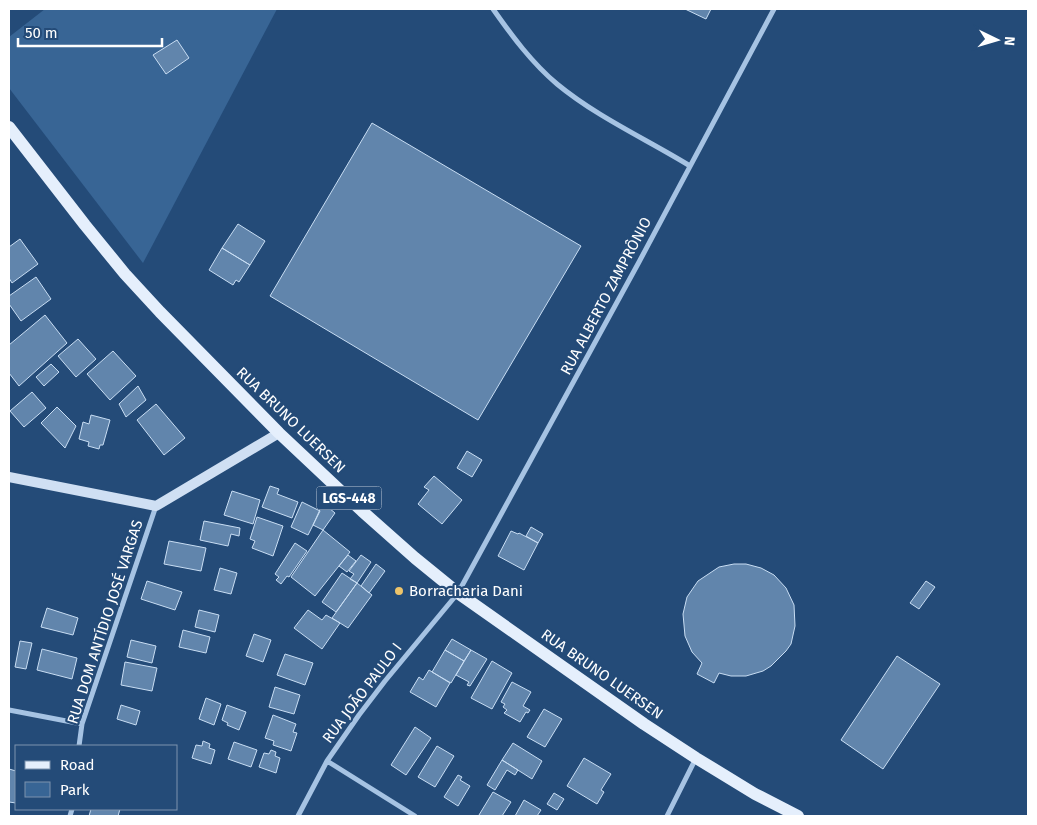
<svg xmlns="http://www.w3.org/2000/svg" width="1037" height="825" font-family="'Fira Sans',sans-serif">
<rect width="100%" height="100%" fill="#244b78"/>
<path fill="#386595" d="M45 9H277L143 263 9 88V37Z"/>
<path fill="#6185ac" stroke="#c8ddf3" d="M685 9H711L706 19Z
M177 40 189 58 166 74 153 55Z
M372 123 581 246 478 420 270 296Z
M238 224 265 241 250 265 222 248Z
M20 239 38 264 12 283 9 278V247Z
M222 248 250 265 239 282 236 280 233 285 209 270Z
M36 277 51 299 21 321 9 304V296Z
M45 315 67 343 19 386 9 373V345Z
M78 339 96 359 76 377 58 356Z
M113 351 136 376 110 400 87 374Z
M51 364 59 372 44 386 36 377Z
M138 386 146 400 126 417 119 404Z
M32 392 46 408 24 427 10 411Z
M156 404 185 438 164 455 137 420Z
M57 407 76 426 65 448 41 423Z
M91 415 110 420 103 445H100L99 449 88 446 89 442 79 439 83 422 89 424Z
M467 451 482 460 472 477 457 468Z
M434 476 462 500 442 524 418 504 429 490 424 487Z
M270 486 279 489 277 494 298 502 292 518 262 507Z
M232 491 260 500 253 524 224 515Z
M302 502 320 511 308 535 291 527Z
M323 503 335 513 323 530 313 525Z
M257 517 283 526 273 556 252 548 255 541 250 539Z
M204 521 240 528 239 536 231 534 228 546 200 540Z
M531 527 543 534 538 543 526 536Z
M323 530 350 552 315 596 291 577Z
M511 531 518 534 519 533 538 543 524 570 498 556Z
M169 541 206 548 201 571 164 564Z
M295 543 307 551 289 577 287 576 281 584 276 580 279 577 275 574Z
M348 555 356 561 347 572 339 566Z
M361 555 371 562 357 583 350 579 354 574 349 571Z
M376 564 385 571 369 593 361 586Z
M734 564H746L761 568 774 575 786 588 794 605 795 626 791 644 786 651 771 666 763 671 746 676H731L719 673 714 683 697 674 702 663 692 652 685 636 683 614 687 597 698 581 719 567Z
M220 568 237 573 231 594 214 590Z
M342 573 357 583 336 612 322 602Z
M147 581 182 592 175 610 141 599Z
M926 581 935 587 919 609 910 603Z
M357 583 372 595 348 628 332 618Z
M47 608 78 618 73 635 41 627Z
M199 610 219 615 215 632 195 627Z
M308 610 322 620 326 615 340 623 322 649 294 628Z
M183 630 210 637 206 653 179 647Z
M254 634 271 640 263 662 246 656Z
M452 639 471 650 464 661 445 650Z
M131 640 156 646 152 663 127 657Z
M20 641 32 643 26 669 15 667Z
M42 649 77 658 72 679 37 670Z
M445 650 464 661 451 683 432 672Z
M471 650 487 659 470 686 467 685 469 682 456 675Z
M285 654 313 663 305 685 277 675Z
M897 656 940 684 883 769 841 740Z
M492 661 512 673 492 709 471 698Z
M125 662 157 668 152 691 121 685Z
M429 670 450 683 436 707 410 692 419 677 423 680Z
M512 682 531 692 523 706 530 710 528 713 526 712 520 722 504 713 507 710 503 707 505 704 501 702Z
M275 687 300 695 294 714 269 707Z
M206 698 221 704 214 725 199 719Z
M121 705 140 711 136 725 117 719Z
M227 705 246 712 239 730 227 725 228 723 222 720Z
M544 709 562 719 545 747 527 737Z
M273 715 296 724 293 732 297 733 291 751 273 745 274 741 265 738Z
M415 727 431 738 406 775 391 765Z
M203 741 210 744 209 748 215 750 211 764 192 758 196 745 202 746Z
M234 742 257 750 251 767 228 759Z
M513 743 542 761 532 779 502 760Z
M437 746 454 756 435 787 418 777Z
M271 750 276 752 275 756 280 758 276 773 259 767 264 753 269 754Z
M584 758 611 774 601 790 604 792 597 804 567 786Z
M502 760 518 770 515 775 507 770 495 790 487 785Z
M9 769 16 771V803L9 802Z
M458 775 462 777 460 780 470 786 458 806 444 797Z
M493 792 511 802 502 816H481L479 815Z
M554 793 564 799 557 810 547 804Z
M524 800 541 810 537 816H515Z
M91 809H120L118 816H89Z"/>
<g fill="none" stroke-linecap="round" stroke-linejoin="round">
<path stroke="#a6c3e3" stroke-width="5" d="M493 9C512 36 532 63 557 84 597 117 646 139 690 166
M9 710 82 724
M79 746 82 724 156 506
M327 761 415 816
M70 816 72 809
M298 816 327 761 359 715 385 681 458 593 639 262 774 9
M667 816 696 758"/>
<path stroke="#cfdff3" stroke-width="10" d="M9 477 156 506 279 433"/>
<path stroke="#e5effc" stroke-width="12" d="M9 127 85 225 125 274 160 312 279 433 362 511 415 558 458 593 644 724 696 758 755 794 798 816"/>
</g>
<circle fill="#edc46a" stroke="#244b78" stroke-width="2" cx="399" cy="591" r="5"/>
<g text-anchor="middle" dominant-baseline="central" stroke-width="4.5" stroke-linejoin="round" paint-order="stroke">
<rect fill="#244b78" stroke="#bdc9d6" stroke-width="1" x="316.5" y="486.5" width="65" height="23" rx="4"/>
<g font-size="14" font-weight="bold" fill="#fff">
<text x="349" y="498">LGS-448</text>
</g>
<g font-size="15" fill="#fff" stroke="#244b78">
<text transform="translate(606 296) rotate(-62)">RUA ALBERTO ZAMPRÔNIO</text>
<text transform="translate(291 420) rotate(44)">RUA BRUNO LUERSEN</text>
<text transform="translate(105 622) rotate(-72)">RUA DOM ANTÍDIO JOSÉ VARGAS</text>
<text transform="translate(602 674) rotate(35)">RUA BRUNO LUERSEN</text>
<text transform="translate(362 693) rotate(-53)">RUA JOÃO PAULO I</text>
</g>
<g font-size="15" fill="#fff" stroke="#244b78" text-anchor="start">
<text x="409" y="591">Borracharia Dani</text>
</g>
</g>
<rect width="1037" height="825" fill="none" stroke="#ffffff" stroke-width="20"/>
<rect x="15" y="745" width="162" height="65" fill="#244b78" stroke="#7c93ae"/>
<rect x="25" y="761" width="25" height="8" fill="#e5effc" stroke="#7c93ae"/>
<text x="60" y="770" font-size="15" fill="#ffffff">Road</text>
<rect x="25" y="782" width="25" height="15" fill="#386595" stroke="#7c93ae"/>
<text x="60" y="795" font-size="15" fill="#ffffff">Park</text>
<g transform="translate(997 40) rotate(95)" stroke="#244b78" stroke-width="4" paint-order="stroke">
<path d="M0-4L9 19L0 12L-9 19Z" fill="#ffffff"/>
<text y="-8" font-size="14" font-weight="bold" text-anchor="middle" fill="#ffffff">N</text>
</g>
<path d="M18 38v8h144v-8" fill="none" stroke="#ffffff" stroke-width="2.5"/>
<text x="25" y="38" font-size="15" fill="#ffffff" stroke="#244b78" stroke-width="4" paint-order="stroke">50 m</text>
</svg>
